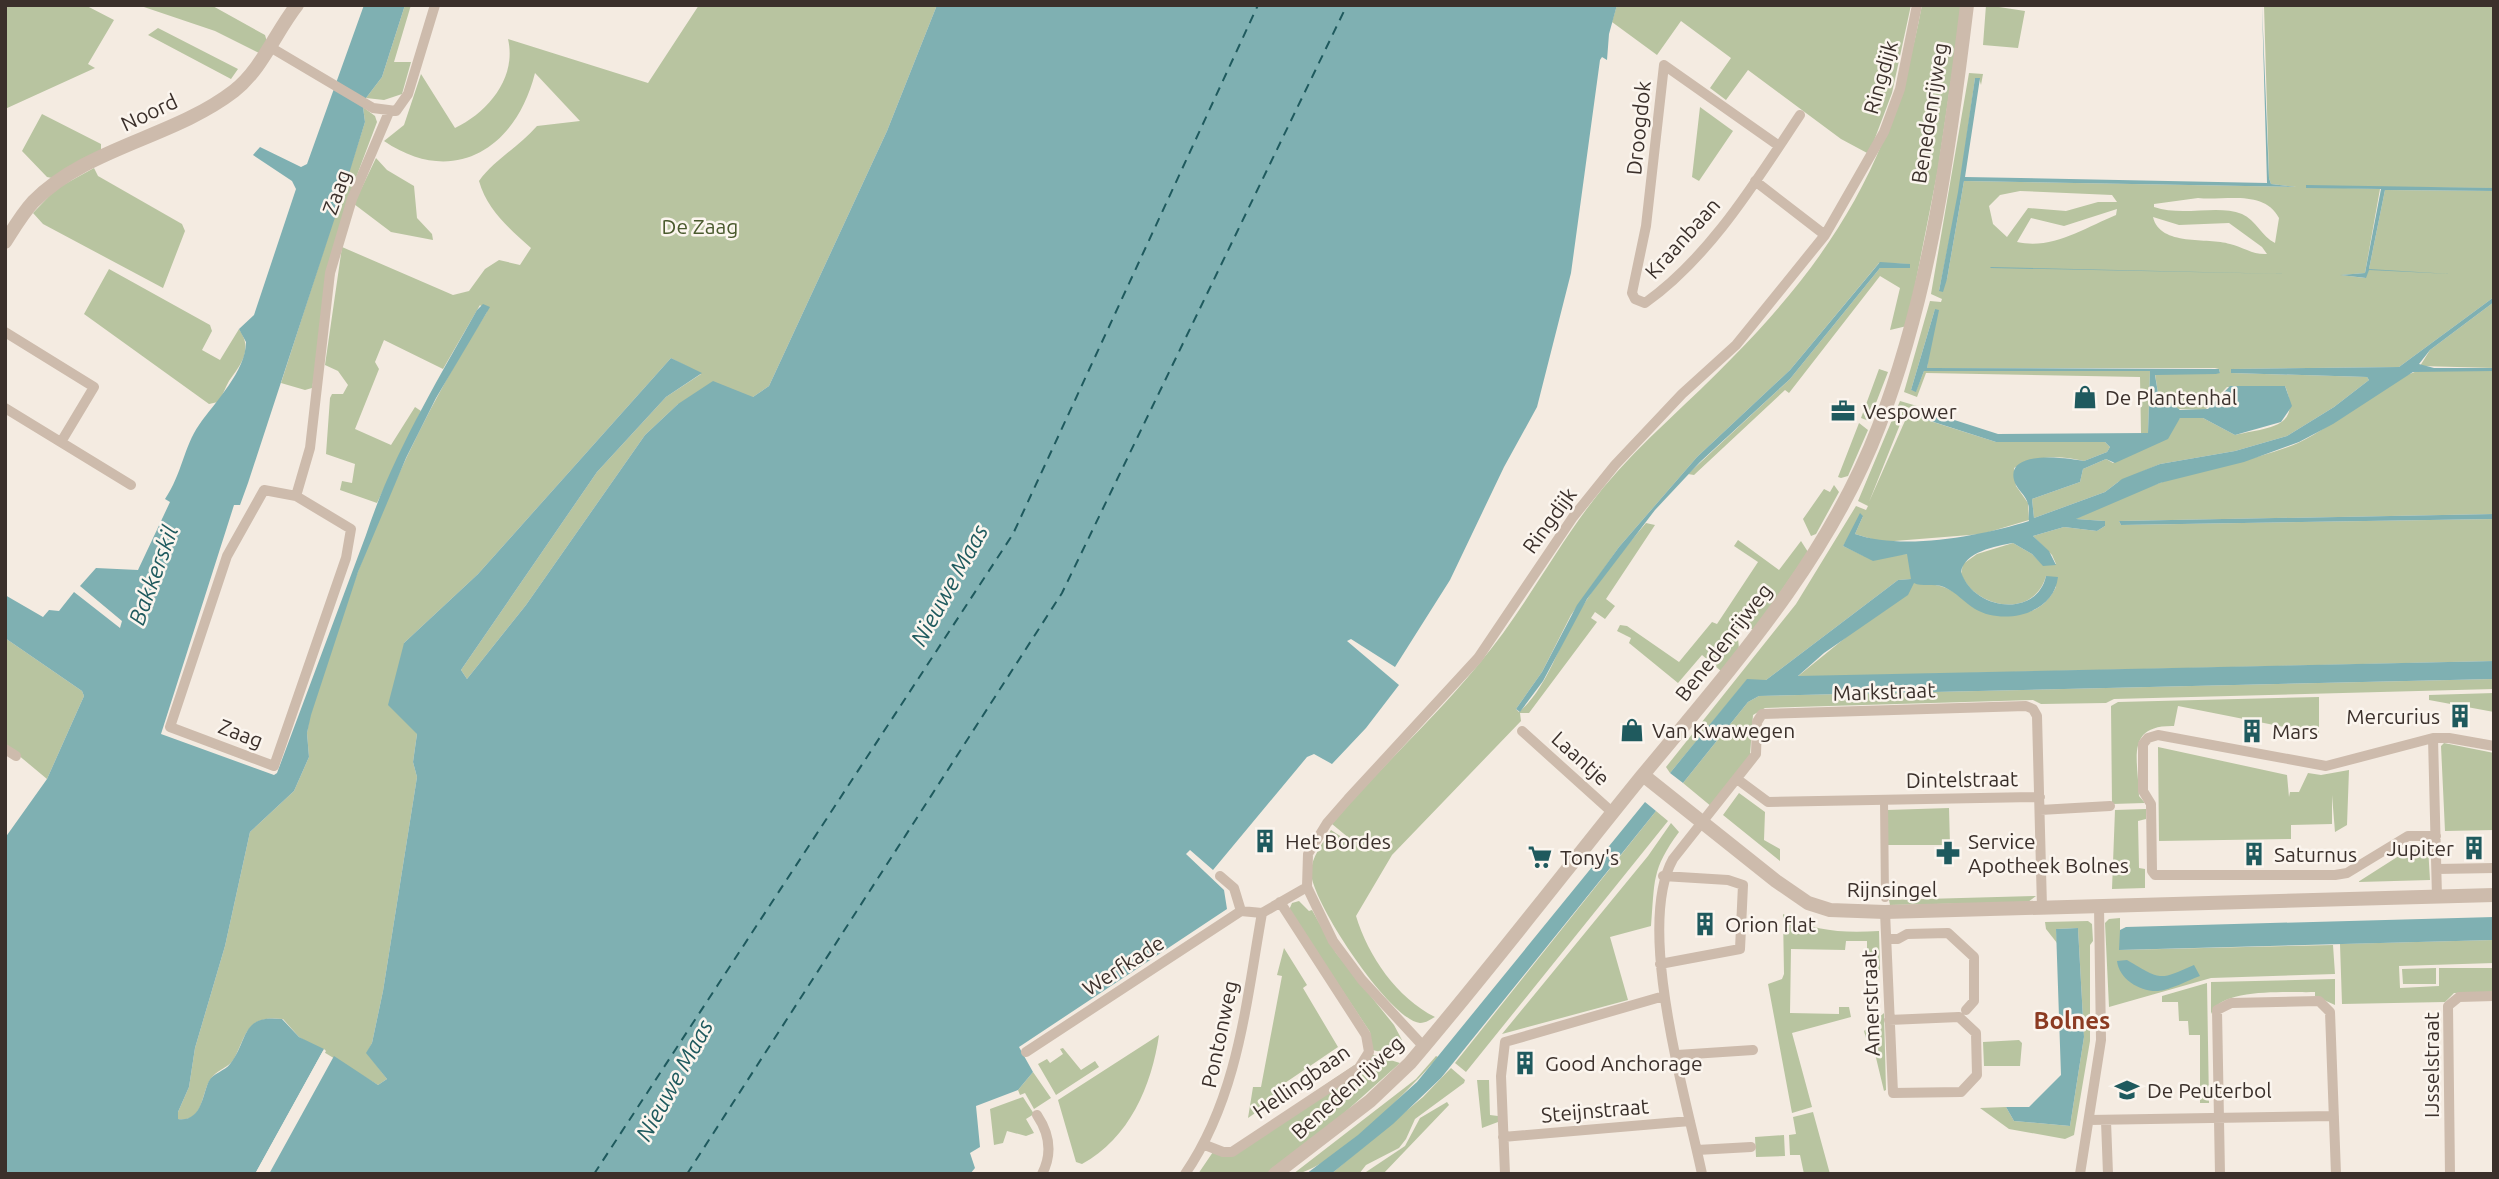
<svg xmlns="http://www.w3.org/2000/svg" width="2499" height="1179" font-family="Ubuntu,sans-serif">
<rect width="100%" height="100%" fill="#f4ebe1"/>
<path fill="#b8c4a0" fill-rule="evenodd" d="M5 5H85L114 20 88 64 95 68 5 109Z
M138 5H211L265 35 268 45 263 55 215 31Z
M405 5H411L394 62H411L402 94 384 100 366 98 382 77Z
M699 5H937L887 131 769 386 753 397 678 404 645 435 526 605 467 679 461 670 597 472 666 397 701 374 671 358 478 574 404 643 417 734 413 762 417 777 383 991 372 1043 367 1053 387 1079 378 1085 299 1037 283 1019C246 1015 247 1034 234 1059 228 1068 219 1069 213 1076 200 1089 206 1123 178 1119V1112L189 1087 195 1048 225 946 250 832 294 791 309 757 307 733 310 715C351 574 408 435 487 312L480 305 443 369 384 340 375 362 379 369 355 429 391 445 415 407 421 411 377 503 340 490 342 481 352 483 355 464 326 454 330 398 332 394H343L348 385 338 371 325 365 342 247 453 295 469 291 485 269 499 260 520 265 531 248C509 228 487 210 479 181 495 159 520 146 537 126L580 121 535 73C516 149 453 188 384 141L404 125 421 74 455 128C488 112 517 78 508 39L648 83Z
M1617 5H1911L1892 93 1869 154 1841 139 1748 70 1726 100 1710 88 1731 58 1681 21 1657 55 1612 22Z
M1922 5H1962L1938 169 1907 326 1890 330 1900 288 1880 276 1789 393 1785 390 1694 475 1688 474 1790 379 1880 268 1910 267 1909 264 1879 263 1790 370 1697 457 1619 547 1571 615 1542 672 1516 709 1519 712C1547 688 1557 649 1575 619 1595 584 1620 554 1646 523L1655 525 1606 599 1615 606 1605 619 1595 612 1591 618 1597 622 1529 713H1520L1521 721 1392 855 1356 916C1368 956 1397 998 1435 1017 1431 1019 1426 1023 1420 1023 1390 1020 1313 904 1311 873 1311 857 1323 843 1331 830L1354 845 1355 843 1332 824C1378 769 1432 721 1478 665 1525 610 1557 544 1603 488 1643 440 1690 402 1733 357 1839 249 1894 154 1922 5Z
M1986 5 2025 11 2018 48 1983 45Z
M2264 5H2494V188L2306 187 2380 189 2365 273 2341 275 2365 278 2368 270H2371L2369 269 2385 190 2494 191V297L2399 367 2231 369V373L2367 377 2369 380 2334 407 2287 436 2235 451 2160 464 2118 482 2105 492 2034 518 2032 499 2080 482 2083 469 2106 459 2113 463 2180 418H2203L2235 435C2267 427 2303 429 2285 386L2227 387 2205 410 2178 409 2158 393 2155 374 2220 373 2219 369 2215 368H1927L1935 309 1911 390 1916 391 1924 371H2150L2148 433H2141L2140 377 1926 373 1917 397 1904 392 1930 301 1941 302 1942 299 1931 294 1969 73 1983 74 1981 85 1979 78H1975L1959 192 1939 291 1947 279 1964 181 2296 187 2271 184 2269 178ZM2020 191 2112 195 2117 202H2098L2066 211 2028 208 2007 237 1993 224 1989 206 2000 195ZM2198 198C2224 201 2264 189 2279 218L2275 243C2262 237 2256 220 2242 214 2217 204 2183 217 2154 207V204ZM2117 209 2116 215C2084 228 2053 250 2017 242L2031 218 2064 226ZM2153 217 2179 225 2229 223 2262 247 2267 254C2253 255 2243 247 2230 244 2208 237 2160 247 2153 217Z
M158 28 238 69 231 79 148 35Z
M363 107 375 116 377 122 351 191 312 388 305 390 281 383 365 122Z
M1700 107 1733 131 1699 181 1692 177Z
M42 114 101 144V153L52 178 47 177 22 151Z
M376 158 387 170 414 186 417 218 432 234 433 240 391 232 354 204Z
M94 168 98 176 182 224 185 231 163 288 43 224 33 213 56 189Z
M109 269 210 325 212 331 202 350 220 360 239 329C253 349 242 363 229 381 225 388 223 395 218 402L209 404 84 314Z
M2494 302V368L2420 366 2430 350Z
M1879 369 1888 372 1869 421 1861 418Z
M2422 370 2494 371V514L2119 521 2121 525 2494 519V661L1797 677 1914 582C1925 585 1935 583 1946 588 1982 605 2031 636 2056 587L2046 576C2034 619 1976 609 1961 574L1963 564 1977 554 2013 543 2032 554 2042 564H2056L2052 555 2033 536 2064 527 2097 531 2105 526V521L2075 519C2108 504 2140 489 2174 478 2216 465 2258 460 2298 443 2338 425 2383 379 2422 370Z
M1900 401 1917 406 1915 410 1907 407 1869 502 1908 414 1996 442H2105L2110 447 2107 452 2084 461C2060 455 2036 455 2014 468L2016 486 2028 503 2029 520 1982 534 1882 542 1855 534 1863 516 1843 546 1864 556 1908 554 1912 579 1898 580 1766 680H1747L1670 773 1666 767 1796 604 1856 506 1866 510 1868 506 1858 501Z
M1859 423 1868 430 1848 476 1841 478 1838 477Z
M1834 485 1839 492 1816 534 1811 536 1803 519 1824 489 1830 492Z
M1738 540 1779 570 1801 541 1808 552 1755 629H1746L1740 624 1733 633 1738 638 1739 649 1721 671 1702 655 1678 683 1629 643 1631 638 1617 631 1620 625 1627 626 1679 662 1712 622 1717 624 1758 562 1734 546Z
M5 638 82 691 84 696 47 779 5 744Z
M2494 679V689L2114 699 2106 703 2041 704 2033 700 1765 708 1753 715 1750 755 1712 807 1683 783 1748 702 1759 696Z
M2494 693V712L2429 700V695Z
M2319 697V734L2178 706 2174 726C2125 725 2138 759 2139 796L2145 803 2112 804 2111 706 2118 702Z
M2444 743 2494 753V830L2445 831 2441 746Z
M2158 747 2287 775 2289 797 2290 792H2299L2308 773 2321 775 2349 770 2347 825 2335 832 2332 795V824L2291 825V839L2159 841Z
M1739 793 1765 812 1764 840 1780 849V861L1723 815Z
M1949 808 1950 845H1888L1887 810Z
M2146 809V819L2138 821 2139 868 2145 869V888L2112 889 2115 810Z
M1656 811 1668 821 1466 1072 1455 1063Z
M1671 823 1679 832C1651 870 1655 881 1651 926L1610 937 1628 1000 1502 1034 1648 856Z
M2412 843 2428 847 2430 880 2358 882 2405 852 2402 847Z
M2036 896 2028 902 1890 905 1889 900Z
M1299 901 1309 911 1312 910 1336 953 1394 1025 1402 1040 1401 1056 1372 1050 1370 1032 1289 910 1292 903Z
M1783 914C1814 932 1844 933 1879 931L1880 970 1867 969V941H1846L1845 950 1791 949 1790 1013 1839 1014V1007H1849L1851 1017 1792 1033 1812 1107 1792 1113 1768 984 1782 979 1784 974Z
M2120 918V950L2333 945 2335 974 2211 978 2109 1007 2105 923 2109 919Z
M2088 921 2092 924 2093 941 2090 945V1041L2074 1135 2065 1139 2009 1129 1980 1108 2006 1107 2014 1121 2070 1126 2084 1037 2078 928 2056 929 2057 943 2046 929 2045 922Z
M2494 940V963L2399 966 2400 988 2439 986V968H2494V992L2454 993 2445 1002 2342 1004 2340 944Z
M1284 948 1307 985 1303 988 1338 1047 1282 1085 1286 1092 1248 1118 1253 1087H1261L1282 976 1277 975Z
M2436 968V984H2403L2402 969Z
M2335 979V1005L2315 996V992C2289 993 2221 987 2211 1014V982Z
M2207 983 2209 1103H2200V1035H2189L2188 1021H2179L2178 1002H2162V996Z
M1884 1013 1886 1090 1884 1091 1871 1037 1866 1038 1864 1031Z
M1159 1035C1152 1085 1129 1139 1082 1164L1076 1162 1058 1100Z
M2019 1040 2022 1043 2020 1066H1984L1983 1042Z
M1063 1048 1081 1070 1095 1061 1099 1067 1056 1095 1038 1064 1047 1059 1050 1063 1063 1054 1060 1049Z
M1371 1054 1400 1063 1314 1140 1267 1174H1198L1213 1152 1221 1155Z
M1436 1056 1438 1057C1414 1085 1328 1174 1293 1174L1416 1079Z
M1451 1068 1465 1080 1464 1083 1415 1119 1406 1139 1399 1148 1366 1165 1359 1174H1331L1423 1097Z
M1033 1072 1051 1098 1034 1109 1025 1093 1020 1095 1018 1090Z
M1477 1080H1489L1490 1115 1498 1116V1122L1482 1128Z
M1023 1097 1034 1114 1026 1119 1034 1133 1026 1136 1007 1131 1003 1143 994 1145 990 1109Z
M1447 1102 1449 1105 1383 1174H1363L1405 1146 1420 1118Z
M1813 1112 1830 1174H1804L1800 1155H1790L1789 1135 1796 1134 1793 1117Z
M1784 1135 1785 1156 1756 1157 1755 1137Z"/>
<path fill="#7fb0b2" d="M364 5H405L382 77 366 98 363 107 365 122 344 190 248 483 240 505H234L161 734 274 775 277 773 366 535C392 456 436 383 477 310L483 304 490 307 436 398 406 458 358 572 311 715 307 733 309 757 294 791 250 832 225 946 195 1048 189 1087 178 1112V1119C202 1122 202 1095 209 1081 213 1073 225 1071 230 1064 249 1040 240 1014 282 1019L299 1037 324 1049 255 1174H5V838L47 779 84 696 82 691 5 638V595L43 617 49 610 59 611 74 592 120 628 122 621 80 586 96 568 138 570 170 502 165 499C182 474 184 446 199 425 215 402 246 371 246 342L239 329 254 315 296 189 292 181 253 155 260 147 301 167 307 164Z
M937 5H1617L1609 34 1607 60 1602 57 1600 60 1571 273 1537 407 1504 467 1450 580 1395 667 1351 639 1347 641 1399 685 1366 728 1332 764 1314 754 1307 757 1213 870 1190 850 1186 854 1224 890 1227 909 1019 1047 1033 1072 1018 1090 976 1106 980 1147 970 1153 975 1168 970 1174H269L334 1056 378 1085 387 1079 366 1053 372 1043 383 991 417 777 413 762 417 734 388 705 404 643 478 574 671 358 702 373 666 397 597 472 461 670 467 679 526 605 645 435 678 404 713 381 753 397 769 386 887 131Z
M2262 5 2269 178 2271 184 2296 187 1964 181 1947 279 1943 292 1939 291 1958 192 1975 78H1980L1965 177 2267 183Z
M2306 185 2494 188V191L2385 190 2369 269 2451 274 2369 270 2366 278 2340 275 2365 273 2381 189 2306 188Z
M1880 262 1910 264V268H1880L1790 379 1700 462 1655 510 1587 599 1543 681 1520 712 1516 709 1542 672 1577 605 1619 547 1697 457 1790 370Z
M1990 268 1991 267 2332 275Z
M2494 297V302L2430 350 2419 364 2434 368H2494V371L2413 372 2333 424 2299 442 2244 462 2160 483 2076 519 2105 521V526L2097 531 2064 527 2033 536 2049 551 2056 565 2043 566 2032 554 2013 543C1996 546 1964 552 1961 572 1974 611 2037 618 2046 576L2058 577C2054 614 2004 626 1975 609 1965 603 1956 592 1944 587 1934 583 1921 587 1914 583L1908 595 1824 653 1798 676 2494 661V679L1759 696 1748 702 1683 783 1670 773 1747 679 1766 680 1898 580 1911 579 1907 554 1873 561 1843 546 1860 513 1863 516 1855 534C1903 551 1981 536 2029 521 2028 516 2030 508 2028 504 2026 495 2016 489 2014 480 2006 449 2069 458 2084 461L2107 452 2110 447 2105 442H1996L1915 416 1917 408 1998 434 2148 433 2150 371H1924L1916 392 1911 390 1935 309 1939 310 1927 368 2219 369 2220 373 2216 374 2155 375 2158 393 2180 410 2208 409 2230 386H2285L2292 406 2281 422 2235 435 2203 418H2180L2168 439 2115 463 2106 459 2083 469 2080 482 2032 499 2034 518 2105 492 2122 479 2160 464 2235 451 2287 436 2334 407 2369 380 2367 377 2231 373V369L2399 367Z
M2494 514V519L2121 525 2119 521Z
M1645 802 1656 811 1441 1078 1393 1124 1331 1174H1306L1358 1135 1417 1082Z
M2494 917V940L2119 950 2120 930 2126 927Z
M2078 928 2084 1037 2070 1126 2014 1121 2006 1107H2029L2061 1075 2056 929Z
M2127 960C2161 980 2158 981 2194 965L2200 976C2188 980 2171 990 2158 991 2140 992 2119 979 2117 961Z"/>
<path fill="#f4ebe1" d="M324 1049 326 1051 259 1174H255Z"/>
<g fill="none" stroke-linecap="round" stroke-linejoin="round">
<path stroke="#1f5a5e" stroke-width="2" stroke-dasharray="9 7" stroke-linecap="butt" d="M594 1174 1013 534 1258 5
M687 1174 1062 593 1347 5"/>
<path stroke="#cdbbac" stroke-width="8" d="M1884 800 1885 898"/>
<path stroke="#cdbbac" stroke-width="10" d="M270 47 373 108 396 111 408 94 435 5
M1779 146 1664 65 1646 226 1632 293 1635 299 1645 303C1710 257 1756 181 1800 115
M1755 181 1825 235
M5 332 94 387 61 442
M5 408 131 485
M296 496 351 529 346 558 274 766 170 727 227 556 264 490 296 496 310 448 330 273 352 199 389 112
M1522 731 1613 813
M2433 738 2437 897
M5 749 16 756
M1737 779 1768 802 2040 797
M2040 810 2110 806
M2436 836H2408L2347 873 2335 875H2155L2152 871 2151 804 2143 791V744L2148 738 2158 735 2326 766 2433 738H2449L2494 746
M2437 869 2494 868
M1220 876 1234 888 1241 911
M1885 912 1893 1093 1961 1092 1977 1075 1976 1033 1959 1017 1889 1020
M1887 939H1898L1907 934 1948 933 1974 957V1001L1966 1010
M1660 964 1740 949 1743 885 1728 880 1663 876
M1424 1047 1362 980 1333 941 1307 887 1308 854 1327 823 1348 799 1478 658 1573 517 1615 465 1682 394 1736 345 1825 235 1884 132 1900 89 1917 5
M1026 1052 1241 911 1262 913
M1677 1055 1753 1050
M1037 1115C1049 1133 1053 1153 1042 1174
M2089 1120 2334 1116
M2106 1121 2108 1174
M1503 1137 1690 1121
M1205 1145 1223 1152H1232L1359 1068 1369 1052 1366 1035 1280 902
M1697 1150 1751 1147
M1185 1174C1238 1097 1246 1003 1262 913L1307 887
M1505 1174 1501 1076 1505 1042 1664 996
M1702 1174C1686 1097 1635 927 1673 859L1756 754 1757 722 1762 714 2026 706 2033 709 2037 716 2042 907
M2080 1174 2101 1040 2099 906
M2220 1174 2217 1010 2231 1003 2319 1001 2330 1012 2336 1174
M2450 1174 2448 1006 2459 997 2494 996"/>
<path stroke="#cdbbac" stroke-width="14" d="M5 242C14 228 22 214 33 202 87 147 173 138 234 91 262 69 275 33 297 5
M1643 775 1776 881 1808 903 1830 910 1885 912 2494 895
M1275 1174 1370 1101 1410 1063C1490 969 1565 871 1642 776 1732 667 1828 560 1879 426 1930 293 1950 146 1967 5"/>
</g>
<defs>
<g id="shop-bare" transform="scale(1.89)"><path d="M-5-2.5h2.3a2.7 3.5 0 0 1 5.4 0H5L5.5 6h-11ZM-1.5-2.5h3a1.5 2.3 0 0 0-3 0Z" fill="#1f5a5e" stroke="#fbf5ee" stroke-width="2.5" paint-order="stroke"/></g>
<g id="office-bare" transform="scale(1.89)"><path d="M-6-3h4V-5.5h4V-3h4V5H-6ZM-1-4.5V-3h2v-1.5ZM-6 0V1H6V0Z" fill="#1f5a5e" stroke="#fbf5ee" stroke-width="2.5" paint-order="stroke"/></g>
<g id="building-bare" transform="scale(1.89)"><path d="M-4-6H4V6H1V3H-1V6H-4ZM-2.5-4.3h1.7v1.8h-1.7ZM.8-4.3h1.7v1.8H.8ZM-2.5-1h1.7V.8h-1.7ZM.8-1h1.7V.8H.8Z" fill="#1f5a5e" stroke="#fbf5ee" stroke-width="2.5" paint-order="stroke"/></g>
<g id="pharmacy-bare" transform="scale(1.89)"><path d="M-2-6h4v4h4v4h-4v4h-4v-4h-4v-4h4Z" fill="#1f5a5e" stroke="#fbf5ee" stroke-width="2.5" paint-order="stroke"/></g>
<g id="supermarket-bare" transform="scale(1.89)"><path d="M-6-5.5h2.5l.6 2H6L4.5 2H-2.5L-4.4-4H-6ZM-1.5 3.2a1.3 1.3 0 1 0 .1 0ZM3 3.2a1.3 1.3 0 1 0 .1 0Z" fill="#1f5a5e" stroke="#fbf5ee" stroke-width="2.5" paint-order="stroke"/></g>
<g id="school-bare" transform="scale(1.89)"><path d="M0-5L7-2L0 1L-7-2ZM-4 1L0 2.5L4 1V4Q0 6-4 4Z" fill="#1f5a5e" stroke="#fbf5ee" stroke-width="2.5" paint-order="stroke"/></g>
</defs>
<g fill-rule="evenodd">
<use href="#shop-bare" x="2085" y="397"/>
<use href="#office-bare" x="1843" y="411"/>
<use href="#building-bare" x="2460" y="716"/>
<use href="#shop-bare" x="1632" y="730"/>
<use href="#building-bare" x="2252" y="731"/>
<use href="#building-bare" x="1265" y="841"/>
<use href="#building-bare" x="2474" y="848"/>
<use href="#pharmacy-bare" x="1948" y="853"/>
<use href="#building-bare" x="2254" y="854"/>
<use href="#supermarket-bare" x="1540" y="857"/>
<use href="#building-bare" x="1705" y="924"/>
<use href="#building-bare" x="1525" y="1063"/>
<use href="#school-bare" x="2127" y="1090"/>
</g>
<g text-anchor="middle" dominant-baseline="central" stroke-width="5" stroke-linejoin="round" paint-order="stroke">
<g font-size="21" fill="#3b302b" stroke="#fbf5ee">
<text transform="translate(1880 77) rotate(-74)">Ringdijk</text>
<text transform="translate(149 112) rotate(-25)">Noord</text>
<text transform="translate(1929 113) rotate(-81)">Benedenrijweg</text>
<text transform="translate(1638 128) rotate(-84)">Droogdok</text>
<text transform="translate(336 192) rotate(-70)">Zaag</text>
<text transform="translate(1682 238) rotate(-48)">Kraanbaan</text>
<text transform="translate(1549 520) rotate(-54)">Ringdijk</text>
<text transform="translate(1723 642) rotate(-52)">Benedenrijweg</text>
<text transform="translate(1884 691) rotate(-2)">Markstraat</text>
<text transform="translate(241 733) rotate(21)">Zaag</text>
<text transform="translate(1581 758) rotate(42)">Laantje</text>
<text transform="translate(1962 779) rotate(-1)">Dintelstraat</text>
<text x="1892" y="889">Rijnsingel</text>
<text transform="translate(1123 965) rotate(-33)">Werfkade</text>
<text transform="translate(1870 1003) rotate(-92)">Amerstraat</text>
<text transform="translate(1219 1034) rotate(-78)">Pontonweg</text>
<text transform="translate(2431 1065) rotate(-90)">IJsselstraat</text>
<text transform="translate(1301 1081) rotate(-35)">Hellingbaan</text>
<text transform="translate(1347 1087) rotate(-42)">Benedenrijweg</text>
<text transform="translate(1595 1110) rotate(-5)">Steijnstraat</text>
</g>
<g font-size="21" fill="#4a5a2e" stroke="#fbf5ee">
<text x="700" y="226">De Zaag</text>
</g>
<g font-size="21" fill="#3b302b" stroke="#fbf5ee" text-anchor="start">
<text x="2105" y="397">De Plantenhal</text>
<text x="1863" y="411">Vespower</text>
<text x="2440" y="716" text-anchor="end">Mercurius</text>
<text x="1652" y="730">Van Kwawegen</text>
<text x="2272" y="731">Mars</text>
<text x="1285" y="841">Het Bordes</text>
<text x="1968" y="841">Service<tspan x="1968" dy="24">Apotheek Bolnes</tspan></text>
<text x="2454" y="848" text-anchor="end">Jupiter</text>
<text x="2274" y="854">Saturnus</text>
<text x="1560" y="857">Tony's</text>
<text x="1725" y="924">Orion flat</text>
<text x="1545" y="1063">Good Anchorage</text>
<text x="2147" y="1090">De Peuterbol</text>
</g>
<g font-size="23" font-style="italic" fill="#1f5a5e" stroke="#fbf5ee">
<text transform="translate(153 575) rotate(-70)">Bakkerskil</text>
<text transform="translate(949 585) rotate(-61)">Nieuwe Maas</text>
<text transform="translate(674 1080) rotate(-61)">Nieuwe Maas</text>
</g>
<g font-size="24" font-weight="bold" fill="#8c3b22" stroke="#fbf5ee">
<text x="2072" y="1020">Bolnes</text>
</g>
</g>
<rect width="2499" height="1179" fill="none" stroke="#3b302b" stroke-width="14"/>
</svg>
